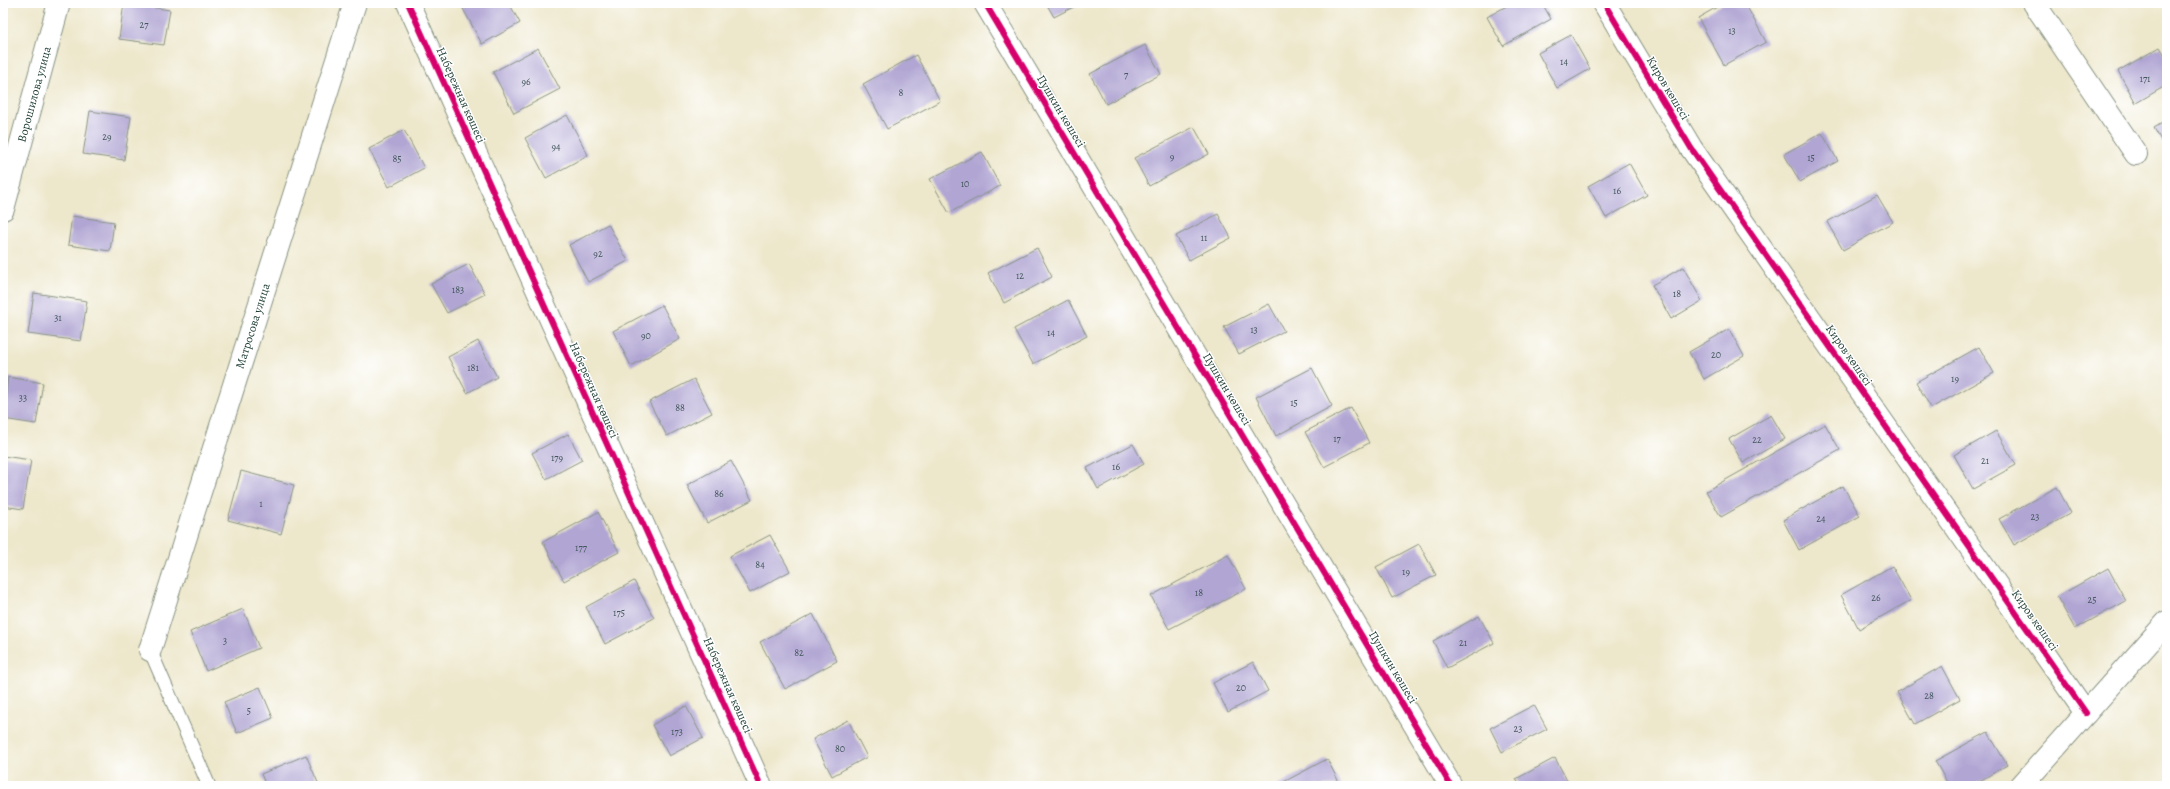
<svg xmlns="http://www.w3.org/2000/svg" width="2170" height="789" font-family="Alegreya,serif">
<rect width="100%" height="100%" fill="#fff"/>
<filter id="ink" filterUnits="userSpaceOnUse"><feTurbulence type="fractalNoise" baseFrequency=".025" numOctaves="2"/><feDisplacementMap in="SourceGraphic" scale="8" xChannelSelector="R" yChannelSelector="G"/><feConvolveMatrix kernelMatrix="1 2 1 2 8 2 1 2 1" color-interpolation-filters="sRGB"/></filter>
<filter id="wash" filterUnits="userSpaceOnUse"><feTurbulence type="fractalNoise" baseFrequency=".012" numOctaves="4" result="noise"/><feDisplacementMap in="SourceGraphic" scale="16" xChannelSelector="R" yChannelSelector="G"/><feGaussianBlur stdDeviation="0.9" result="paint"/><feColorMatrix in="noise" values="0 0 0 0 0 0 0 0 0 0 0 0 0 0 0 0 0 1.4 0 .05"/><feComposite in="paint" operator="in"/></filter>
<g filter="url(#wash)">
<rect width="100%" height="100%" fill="#ede7cb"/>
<g id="blocks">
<path fill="#b0a5d3" d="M124 3 170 10 164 45 119 39Z
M460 3H509L520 23 482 44Z
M1046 3H1081L1054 17Z
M1512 3H1542L1551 19 1503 46 1487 17Z
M1724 3H1745L1766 42 1724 65 1698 18Z
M1571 35 1590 69 1557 88 1538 53Z
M1145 45 1161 74 1106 104 1090 74Z
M2160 47 2167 59V85L2136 103 2118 71Z
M538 48 560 89 514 113 493 72Z
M916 55 940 101 887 129 863 84Z
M90 111 131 117 124 160 83 154Z
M567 115 588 155 546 178 525 138Z
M2167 120V151L2154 128Z
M1194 127 1209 154 1149 186 1134 158Z
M404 130 424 168 389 187 369 149Z
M1822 133 1838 161 1800 182 1784 154Z
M982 152 1000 186 949 213 930 179Z
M1629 163 1647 195 1606 218 1588 186Z
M1877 195 1893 222 1843 250 1827 222Z
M1218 214 1231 238 1189 260 1176 236Z
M72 216 114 222 110 251 68 245Z
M608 224 628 261 588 282 569 245Z
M1037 248 1052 277 1004 303 988 273Z
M469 264 485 294 447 313 431 284Z
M1683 267 1702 301 1671 319 1652 285Z
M34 293 87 301 81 341 28 334Z
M1068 300 1087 336 1033 364 1014 329Z
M1269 304 1284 331 1239 354 1224 327Z
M662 305 680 339 631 366 613 331Z
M1729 329 1744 356 1704 379 1689 352Z
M478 341 497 377 467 393 448 357Z
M1979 347 1994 373 1931 408 1916 382Z
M1312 368 1332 406 1276 436 1256 397Z
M8 377 43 383 36 424 3 419Z
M694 379 712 413 667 436 649 402Z
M1351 408 1369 443 1324 467 1305 432Z
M1771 415 1785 439 1743 463 1729 439Z
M1825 424 1840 450 1721 517 1706 491Z
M1996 431 2016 465 1973 489 1954 455Z
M568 434 582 460 546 479 532 453Z
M1133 444 1144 464 1098 489 1087 468Z
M3 456 31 460 23 509 3 506Z
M731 461 752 500 707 523 687 485Z
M241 471 294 485 281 534 228 520Z
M1843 486 1860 516 1799 550 1783 520Z
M2057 487 2071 513 2014 545 1999 519Z
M598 512 619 552 564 581 543 542Z
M770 535 790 571 750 593 730 556Z
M1419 544 1436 575 1392 598 1376 567Z
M1228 555 1246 589 1169 629 1151 596Z
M1892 566 1911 600 1859 629 1841 595Z
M2108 568 2126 601 2075 629 2057 597Z
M634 581 654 618 605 644 586 607Z
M243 609 259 648 206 671 190 632Z
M813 614 837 661 785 689 760 642Z
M1479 616 1494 643 1447 668 1433 641Z
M1253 662 1268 691 1228 712 1213 683Z
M1942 666 1960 699 1915 724 1897 692Z
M260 687 273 718 237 733 224 702Z
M1534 705 1547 729 1502 752 1490 728Z
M686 706 703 738 669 756 652 725Z
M848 720 867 757 832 776 813 739Z
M1988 732 2007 765 1971 786H1949L1935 761Z
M306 755 319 785 266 786 261 774Z
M1555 758 1570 786H1520L1516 779Z
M1327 759 1341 786H1276Z"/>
</g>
</g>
<g filter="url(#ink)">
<use href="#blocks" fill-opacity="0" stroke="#869280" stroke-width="1"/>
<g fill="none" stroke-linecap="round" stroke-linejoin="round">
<g stroke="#869280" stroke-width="15">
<path id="service" d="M150 650 209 786"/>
</g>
<g stroke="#869280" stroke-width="24">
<g id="minor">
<path d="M408 3 761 786"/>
<path d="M985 3 1451 786"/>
<path d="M1604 3 1691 148 2086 713"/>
<path d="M2034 3 2136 154"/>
<path id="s1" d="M3 209 59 3"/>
<path id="s2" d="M150 650 355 3"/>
<path d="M2021 786 2167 622"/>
</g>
</g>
<use href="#service" stroke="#fff" stroke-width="13"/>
<use href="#minor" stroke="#fff" stroke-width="22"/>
<g stroke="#fff" stroke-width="8">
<path id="cycleway" d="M408 3 761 786
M985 3 1451 786
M1604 3 1691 148 2086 713"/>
</g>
<use href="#cycleway" stroke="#d6006c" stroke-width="6"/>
</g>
</g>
<g text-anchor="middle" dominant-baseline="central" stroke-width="3" stroke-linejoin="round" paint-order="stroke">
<g font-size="10" fill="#43575c">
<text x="144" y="24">27</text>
<text x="1732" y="30">13</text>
<text x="1564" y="61">14</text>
<text x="1126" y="74">7</text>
<text x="2145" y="78">171</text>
<text x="526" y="81">96</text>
<text x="901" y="92">8</text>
<text x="107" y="136">29</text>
<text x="556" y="146">94</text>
<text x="1172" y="156">9</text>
<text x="1811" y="157">15</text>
<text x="397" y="158">85</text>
<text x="965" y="183">10</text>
<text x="1617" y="190">16</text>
<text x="1204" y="237">11</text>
<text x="598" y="253">92</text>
<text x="1020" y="275">12</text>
<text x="458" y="289">183</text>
<text x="1677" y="293">18</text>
<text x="58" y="317">31</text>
<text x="1254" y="329">13</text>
<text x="1051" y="332">14</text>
<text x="646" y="335">90</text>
<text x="1716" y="354">20</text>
<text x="473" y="367">181</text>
<text x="1955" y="378">19</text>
<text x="23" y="397">33</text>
<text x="1294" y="402">15</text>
<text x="680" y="407">88</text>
<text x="1337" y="438">17</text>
<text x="1757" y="439">22</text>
<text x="557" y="457">179</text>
<text x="1985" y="460">21</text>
<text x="1116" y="466">16</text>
<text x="719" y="493">86</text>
<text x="261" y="503">1</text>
<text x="2035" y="516">23</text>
<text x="1821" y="518">24</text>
<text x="581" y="547">177</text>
<text x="760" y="564">84</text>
<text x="1406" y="571">19</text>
<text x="1199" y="592">18</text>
<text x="1876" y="597">26</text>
<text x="2092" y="599">25</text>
<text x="619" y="612">175</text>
<text x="225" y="640">3</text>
<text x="1463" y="642">21</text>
<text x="799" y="652">82</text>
<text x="1241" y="687">20</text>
<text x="1929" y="695">28</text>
<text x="249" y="710">5</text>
<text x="1518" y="728">23</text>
<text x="677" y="731">173</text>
<text x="840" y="748">80</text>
</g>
<g font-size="12" fill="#1f3d34" stroke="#fff">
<text transform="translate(1668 88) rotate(59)">Киров көшесі</text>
<text stroke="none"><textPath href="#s1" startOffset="119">Ворошилова улица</textPath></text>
<text transform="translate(461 95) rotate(66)">Набережная көшесі</text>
<text transform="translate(1061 111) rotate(59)">Пушкин көшесі</text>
<text stroke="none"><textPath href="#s2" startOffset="340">Матросова улица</textPath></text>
<text transform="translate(1849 355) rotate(55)">Киров көшесі</text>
<text transform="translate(1227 389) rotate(59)">Пушкин көшесі</text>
<text transform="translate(594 390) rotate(66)">Набережная көшесі</text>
<text transform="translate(2035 620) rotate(55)">Киров көшесі</text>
<text transform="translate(1393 667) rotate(59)">Пушкин көшесі</text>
<text transform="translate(728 685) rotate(66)">Набережная көшесі</text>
</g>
</g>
<rect width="2170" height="789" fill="none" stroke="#fff" stroke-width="16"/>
</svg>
